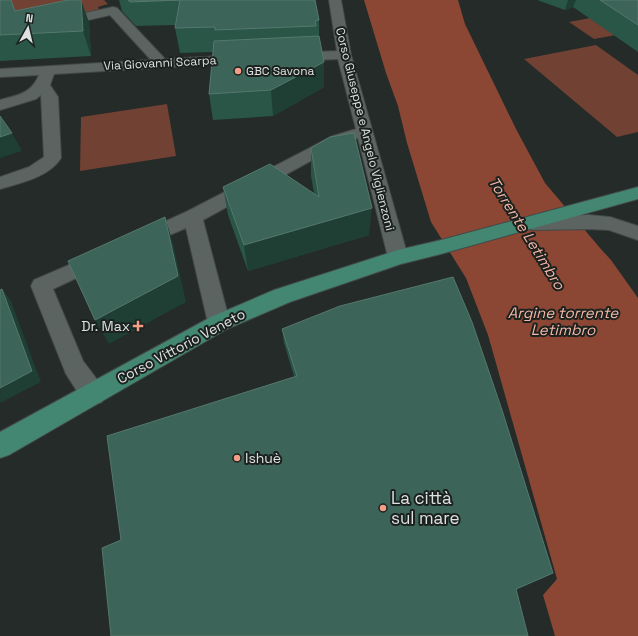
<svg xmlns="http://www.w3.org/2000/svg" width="638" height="636" font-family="'Space Grotesk',sans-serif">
<rect width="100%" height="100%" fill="#242b28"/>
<path fill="#714133" d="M0 0H104L108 4 98 7 100 12 33 27 0 15Z
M622 12 638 31 594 39 569 22Z
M596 45 638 75V132L617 137 524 59Z
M167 104 176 156 80 171 81 117Z"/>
<path fill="#8b4734" d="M364 0H458L465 24 516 129 545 183 600 248 611 260 638 298V636H555L543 595 557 579 488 335 466 278 431 222 407 143 398 106 386 73Z"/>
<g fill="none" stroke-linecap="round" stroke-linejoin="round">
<g stroke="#434947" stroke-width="2">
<path id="minor" d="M329 0H341L351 55 408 257 405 262 398 264 391 262 388 257 358 138 345 142 203 220 230 323 227 329 219 332 211 329 208 323 186 228 142 247 135 245 132 240 135 235 186 212 333 136 356 129 338 59 294 61 289 60 287 57 289 54 294 53 337 51Z
M113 7 117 8 165 59 241 55 246 56 248 59 246 62 241 63 54 74 50 85 58 97 61 158C49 177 21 183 0 189V177L29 167 44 157 41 95 36 99 0 110V100C18 95 31 94 39 75L0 77V69L151 60 110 15 58 27 53 26 52 23 53 20Z
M589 215 610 217 638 226V240L609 230 589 229 533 230 526 228 523 223 526 218 533 216Z
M99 252 106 254 109 259 106 264 53 289 83 361 102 386 105 394 102 402 93 405 84 402 66 374 31 286 34 280Z"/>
</g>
<g stroke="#434947" stroke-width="2">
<path id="major" d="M638 187V199L441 254 401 264 290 302 227 329 9 455 0 458V432L211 317 274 290 398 250 441 240Z"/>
</g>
<use href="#minor" fill="#5c6461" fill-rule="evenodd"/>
<use href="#major" fill="#438672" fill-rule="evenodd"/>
</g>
<path fill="#295647" d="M0 0 15 11 89 22 91 56 0 61Z
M119 0H315L319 20V37L324 87 273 116 213 120 209 94 213 52 180 53 175 28V25L136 26 122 11Z
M537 0H638V52L573 7 565 10Z
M311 148 369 235 248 271 228 215 223 187 314 193 311 176Z
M282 329 553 573 541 579 294 376 284 343Z"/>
<path fill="#1f3e34" d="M81 0 89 22 91 56 83 31Z
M568 0H576L573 7 565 10Z
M324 62V87L273 116 271 90Z
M12 133 22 151 0 158V137Z
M372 208 369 235 248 271 244 245Z
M165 217 173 243 186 302 109 344 95 320Z
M2 289 11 301 41 382 0 403Z
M553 573 541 579 506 595 516 589Z"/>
<path fill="#3c6458" stroke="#55786d" d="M0 0H11L15 11 68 0H81L83 31 0 35Z
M128 0H315L319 20 315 21 316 26 215 30V27L175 28 180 0 130 2Z
M600 0H638V25Z
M319 36 324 62 271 90 209 94 214 41Z
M0 116 12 133 0 137Z
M354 133 372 208 244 245 223 187 270 164 319 197 311 148 330 137Z
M165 217 178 276 95 320 68 261Z
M453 277 472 322 502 410 553 573 516 589 528 636H111L102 548 121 540 107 436 297 376 282 329 340 306Z
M2 289 32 371 0 388V290Z"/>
<g fill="#f49e87" stroke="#1a211e" stroke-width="1.5">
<circle cx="238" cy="71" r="4"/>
<path d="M136 320h4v4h4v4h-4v4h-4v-4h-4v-4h4z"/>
<circle cx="237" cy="458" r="4"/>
<circle cx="383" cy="508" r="4"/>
</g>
<g text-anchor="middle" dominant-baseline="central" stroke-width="4" stroke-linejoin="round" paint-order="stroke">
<g font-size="12" fill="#dde1df" stroke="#1a211e">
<text transform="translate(160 63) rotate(-3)">Via Giovanni Scarpa</text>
<text transform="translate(365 129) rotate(76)">Corso Giuseppe e Angelo Viglienzoni</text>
</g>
<g font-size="12" fill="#dde1df" stroke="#1a211e" text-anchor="start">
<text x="246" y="71">GBC Savona</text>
</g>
<g font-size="14" fill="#dde1df" stroke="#1a211e" text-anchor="end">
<text x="130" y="326">Dr. Max</text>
<text x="245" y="458" text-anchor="start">Ishuè</text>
</g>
<g font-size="14" fill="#dde1df" stroke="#1a211e">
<text transform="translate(181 346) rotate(-28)">Corso Vittorio Veneto</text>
</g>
<g font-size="15" font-style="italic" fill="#f5b6a5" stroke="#1a211e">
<text transform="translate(527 233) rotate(58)">Torrente Letimbro</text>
<text x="563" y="312">Argine torrente<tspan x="563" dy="17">Letimbro</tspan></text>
</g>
<g font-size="17" fill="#dde1df" stroke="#1a211e" text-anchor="start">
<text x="391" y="498">La città<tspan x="391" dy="20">sul mare</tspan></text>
</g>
</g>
<g transform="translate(28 28) rotate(8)" stroke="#1a211e" stroke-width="3" paint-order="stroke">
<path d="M0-3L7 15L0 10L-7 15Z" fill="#dde1df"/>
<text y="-6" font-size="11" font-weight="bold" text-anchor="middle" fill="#dde1df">N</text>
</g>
</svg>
